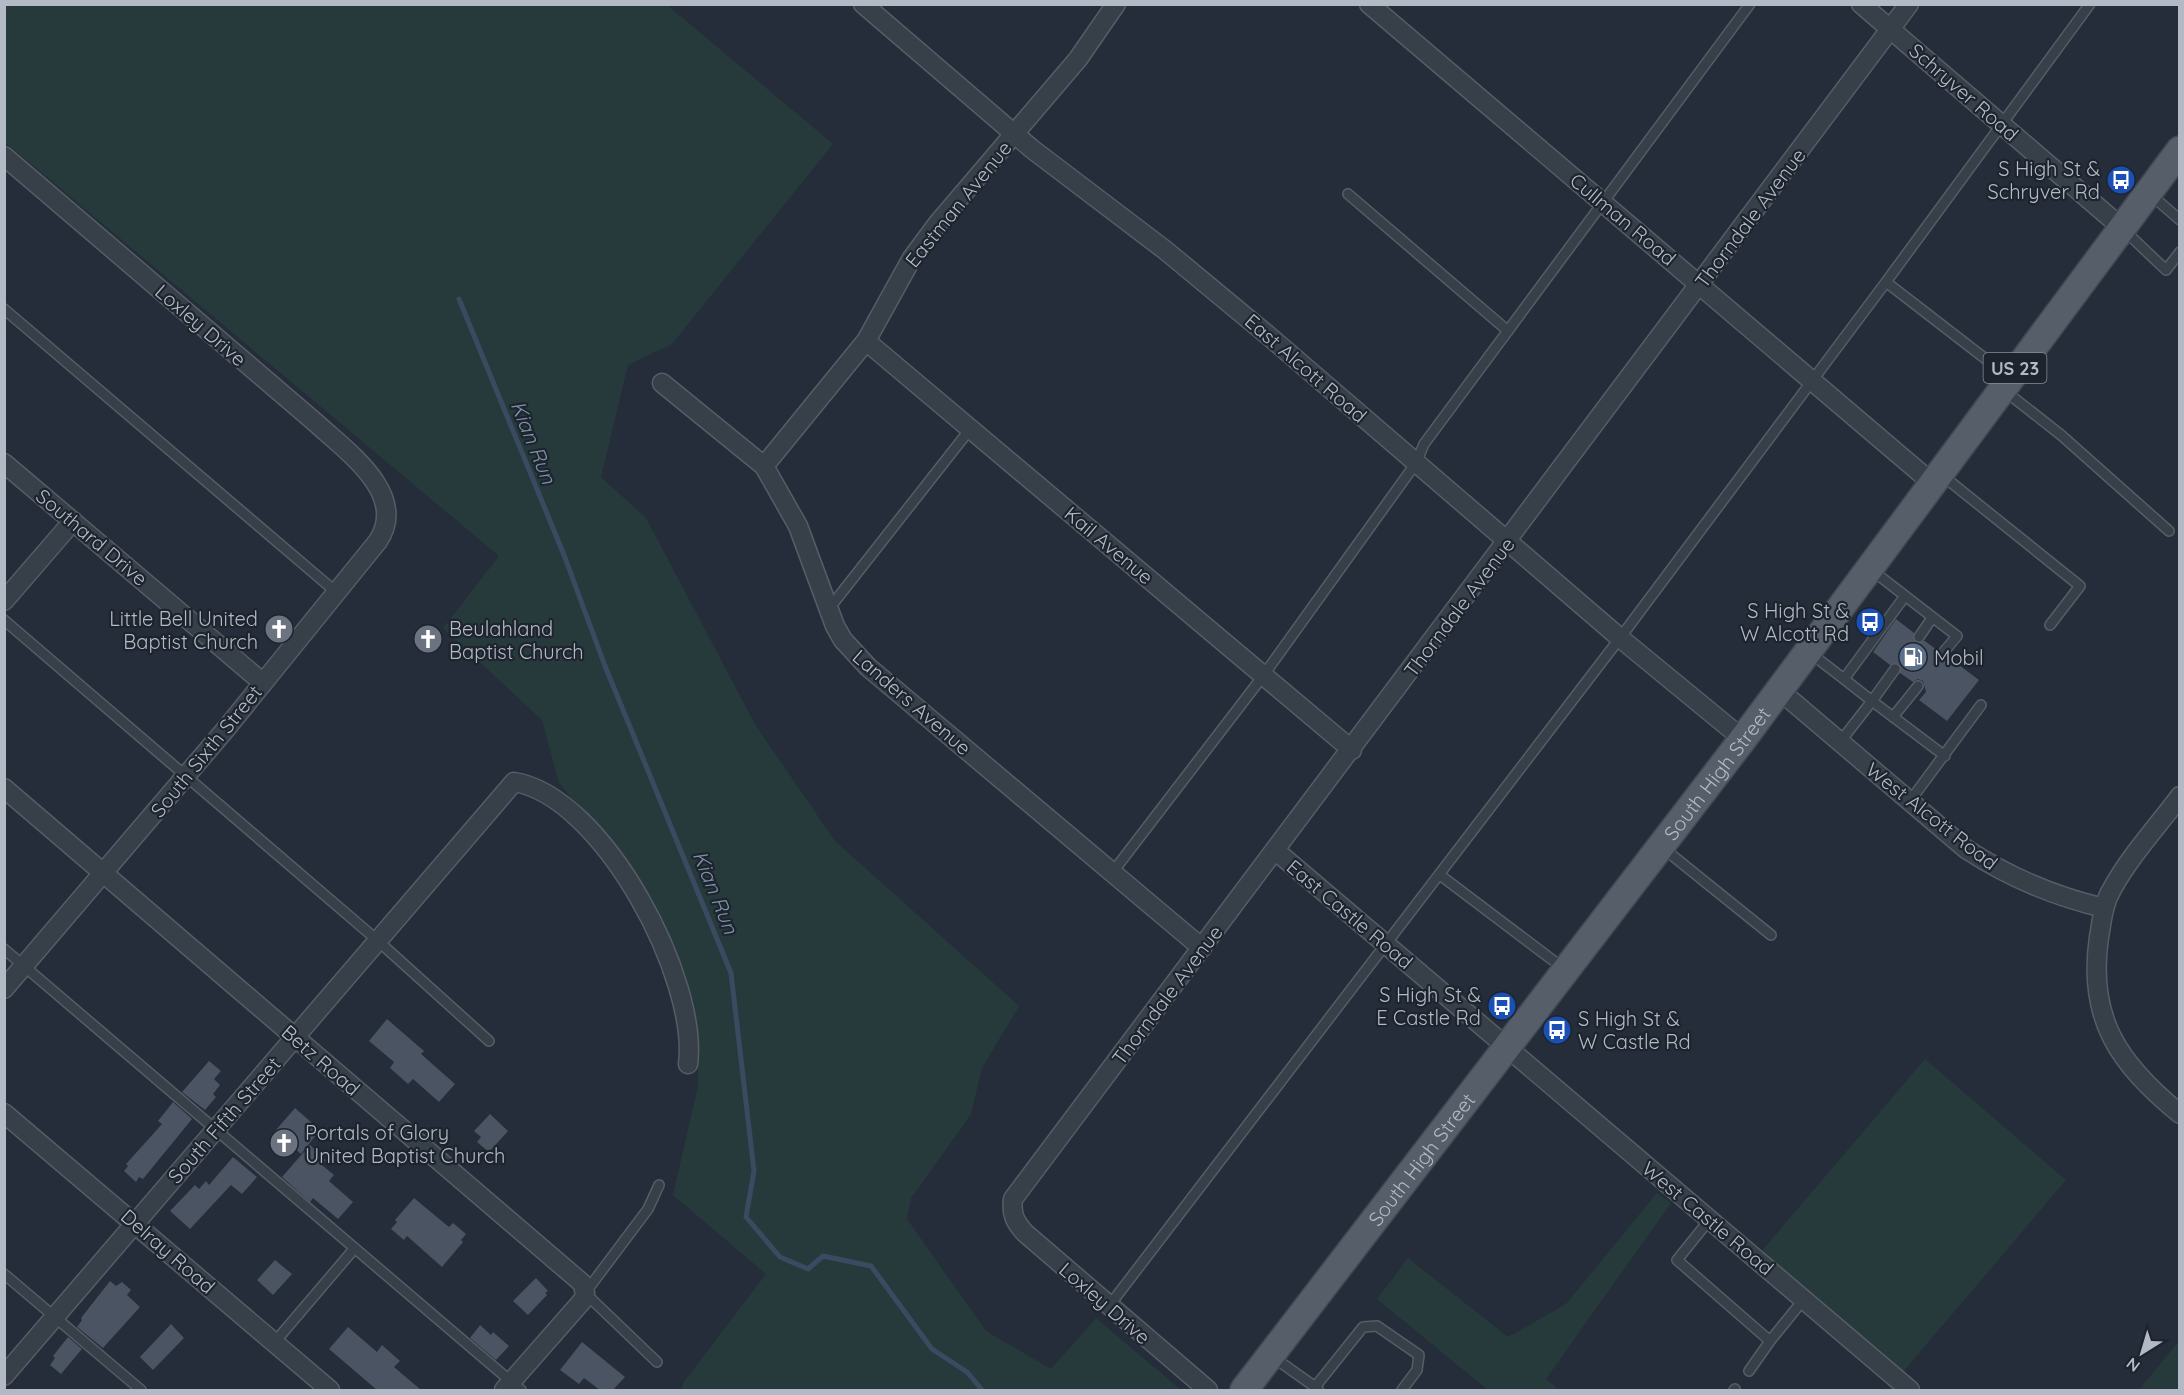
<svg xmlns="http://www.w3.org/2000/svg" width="2184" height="1395" font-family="Quicksand,sans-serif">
<rect width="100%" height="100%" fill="#242d39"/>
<path fill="#273a3b" d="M4 5H667L833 144 672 344 628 365 601 477 646 518 756 726 835 841 1019 1006 982 1068 971 1114 911 1198 907 1219 986 1331 1051 1369 1096 1318 1181 1390H681L683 1383 766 1274 673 1195 698 1086 697 1024 666 933 623 859 559 783 542 720 443 628 499 556 5 142Z
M1925 1059 2066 1180 1903 1372 1761 1252Z
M1657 1193 1671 1203 1546 1379 1559 1390H1488L1377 1299 1408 1258 1508 1337 1566 1304Z
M2179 1341V1390H2139Z"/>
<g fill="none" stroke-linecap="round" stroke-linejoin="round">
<path stroke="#3a4a60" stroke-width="5" d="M459 299 564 555 605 666 731 973 754 1171 746 1217 780 1257 808 1269 823 1256 871 1266 932 1349 967 1372 982 1390"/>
</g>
<path fill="#4a5462" d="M1896 619 1914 633 1915 642 1925 641 1937 650 1938 660 1951 659 1979 680 1947 721 1919 700 1926 692 1923 681 1918 679 1913 682 1900 673 1899 664 1890 665 1873 652Z
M387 1019 424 1051 421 1054 455 1084 439 1102 413 1079 408 1084 390 1068 394 1062 369 1041Z
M209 1061 221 1071 214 1079 220 1085 213 1094 216 1097 205 1110 182 1092Z
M173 1102 192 1119 143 1179 139 1177 136 1182 124 1171 128 1166 126 1164 162 1124 158 1121Z
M295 1108 320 1130 301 1154 275 1131Z
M490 1114 508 1131 489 1152 477 1142 481 1137 474 1131Z
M310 1145 326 1160 322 1165 334 1175 329 1181 353 1202 338 1219 313 1198 310 1202 282 1177Z
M233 1157 257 1177 242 1194 231 1185 190 1229 170 1211 195 1185 199 1189 206 1181 209 1185Z
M414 1198 449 1227 453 1223 466 1234 461 1240 463 1242 442 1267 407 1236 404 1240 391 1229 397 1222 395 1220Z
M275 1260 292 1274 273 1295 257 1280Z
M536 1278 548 1291 545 1293 547 1295 528 1315 513 1301Z
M110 1281 116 1286 122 1282 131 1290 127 1295 140 1307 103 1348 77 1327 82 1320 81 1318Z
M171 1324 184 1338 153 1370 140 1357Z
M480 1325 491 1335 493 1332 509 1346 496 1360 470 1338Z
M348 1327 377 1352 382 1345 400 1361 394 1367 421 1390H377L329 1349Z
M68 1337 82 1349 61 1374 50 1365 55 1358 53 1356Z
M582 1342 625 1377 613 1390H600L584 1378 579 1384 560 1370Z"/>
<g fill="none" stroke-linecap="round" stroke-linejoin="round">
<g stroke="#565d67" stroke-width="12">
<path id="service" d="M1348 194 1508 331
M2150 194 2180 220
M2125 231 2166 270 2180 252
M1886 282 2090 4
M4 309 336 592
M2005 391 2061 435 2169 531
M1943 476 2080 586 2050 625
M1873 571 1957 636 1942 654
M828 610 971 428
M4 620 377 940 489 1041
M1919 637 1932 618
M1809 652 1844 679 1905 596
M1895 669 1872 701 1945 756
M1893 717 1918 686
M1840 742 1872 701 1844 679
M1910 801 1981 705
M1663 848 1771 935
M1112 873 1263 676 1416 463 1424 444 1750 4
M1440 875 1563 968
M4 949 521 1390
M1710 1219 1677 1260 1770 1341 1804 1299
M4 1274 141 1390
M1109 1306 1620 638 1886 282 2009 377
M274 1343 354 1249
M1273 1357 1318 1389
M657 1362 585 1293 648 1209 659 1185
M1749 1371 1770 1341
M1315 1387 1363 1327 1377 1326 1419 1355 1417 1370 1402 1390
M1734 1390 1735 1389"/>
</g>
<g stroke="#565d67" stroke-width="21">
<path id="minor" d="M863 4 1032 149 1165 250 1270 337 1620 638 1743 739
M1369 4 1931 482
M1861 4 2121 227
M4 156 316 423C346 451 409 494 378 541L225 730 4 989
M866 341 1352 750
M662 383 764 466 798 526 835 626 843 640 868 667 1202 948
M4 463 262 682
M764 466 866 341 912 258 938 223 1078 59 1116 4
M4 601 73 521
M1779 690 1966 849C2010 878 2053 896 2104 908
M4 788 582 1283 585 1293 583 1300 504 1390
M2180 796C2157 827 2130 856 2112 889 2103 904 2102 921 2099 937 2087 1019 2119 1064 2180 1114
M1276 851 1910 1390
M4 1113 330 1390
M4 1376 514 782C603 796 699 980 688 1064
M1208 1390 1025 1233C1015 1222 1011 1214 1013 1199L1909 4"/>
</g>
<g stroke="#414852" stroke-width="30">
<g id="primary">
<path id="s1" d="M1244 1390 1743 739 2180 150"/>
</g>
</g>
<use href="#service" stroke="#373f49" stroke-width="9"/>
<use href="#minor" stroke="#373f49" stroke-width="18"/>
<use href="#primary" stroke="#555e69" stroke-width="27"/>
</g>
<defs>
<g id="bus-disc" transform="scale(1.5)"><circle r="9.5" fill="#1a4fb4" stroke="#1d242e"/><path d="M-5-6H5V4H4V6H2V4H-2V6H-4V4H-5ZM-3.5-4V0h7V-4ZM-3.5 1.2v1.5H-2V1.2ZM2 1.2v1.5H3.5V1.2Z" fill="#fff"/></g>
<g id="church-disc" transform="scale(1.5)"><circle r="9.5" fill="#6b7280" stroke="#1d242e"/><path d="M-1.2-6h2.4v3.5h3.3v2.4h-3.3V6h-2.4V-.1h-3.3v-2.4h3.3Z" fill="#fff"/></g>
<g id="fuel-disc" transform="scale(1.5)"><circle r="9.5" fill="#5c6f8a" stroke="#1d242e"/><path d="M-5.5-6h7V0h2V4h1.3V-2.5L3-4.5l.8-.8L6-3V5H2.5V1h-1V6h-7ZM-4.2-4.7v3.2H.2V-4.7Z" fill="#fff"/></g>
</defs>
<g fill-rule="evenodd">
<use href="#bus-disc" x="2121" y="180"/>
<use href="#bus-disc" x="1870" y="622"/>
<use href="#church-disc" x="279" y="629"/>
<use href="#church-disc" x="428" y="639"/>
<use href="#fuel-disc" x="1913" y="657"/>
<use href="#bus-disc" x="1502" y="1006"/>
<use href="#bus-disc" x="1557" y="1030"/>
<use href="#church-disc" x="284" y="1143"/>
</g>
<g text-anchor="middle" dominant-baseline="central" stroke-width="4.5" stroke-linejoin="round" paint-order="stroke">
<rect fill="#1d242e" stroke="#868d98" stroke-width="1.5" x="1983.5" y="353" width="63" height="30" rx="4.5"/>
<g font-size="18" font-weight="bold" fill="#b3bac5">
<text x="2015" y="368">US 23</text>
</g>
<g font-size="20" fill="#b3bac5" stroke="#1d242e">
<text transform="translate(1964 92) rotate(41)">Schryver Road</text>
<text transform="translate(958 204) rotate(-51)">Eastman Avenue</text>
<text transform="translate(1750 218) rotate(-53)">Thorndale Avenue</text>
<text transform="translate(1623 219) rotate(40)">Cullman Road</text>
<text transform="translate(201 325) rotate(41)">Loxley Drive</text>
<text transform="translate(1306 368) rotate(41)">East Alcott Road</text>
<text transform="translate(92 537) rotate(40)">Southard Drive</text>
<text transform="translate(1109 545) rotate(40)">Kail Avenue</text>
<text transform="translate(1459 607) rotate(-53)">Thorndale Avenue</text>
<text transform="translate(912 702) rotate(41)">Landers Avenue</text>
<text transform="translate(206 751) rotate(-51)">South Sixth Street</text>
<text stroke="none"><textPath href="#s1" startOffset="777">South High Street</textPath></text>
<text transform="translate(1932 816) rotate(38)">West Alcott Road</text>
<text transform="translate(1350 914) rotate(40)">East Castle Road</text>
<text transform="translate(1167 995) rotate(-53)">Thorndale Avenue</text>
<text transform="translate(321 1060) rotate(41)">Betz Road</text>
<text transform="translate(224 1120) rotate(-49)">South Fifth Street</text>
<text stroke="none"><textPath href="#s1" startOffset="291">South High Street</textPath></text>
<text transform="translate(1708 1218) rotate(40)">West Castle Road</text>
<text transform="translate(168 1251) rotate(41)">Delray Road</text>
<text transform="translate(1105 1303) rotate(41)">Loxley Drive</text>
</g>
<g font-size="20" fill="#b3bac5" stroke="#1d242e" text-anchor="end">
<text x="2100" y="168">S High St &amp;<tspan x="2100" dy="23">Schryver Rd</tspan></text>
<text x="1849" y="610">S High St &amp;<tspan x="1849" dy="23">W Alcott Rd</tspan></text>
<text x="258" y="618">Little Bell United<tspan x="258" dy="23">Baptist Church</tspan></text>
<text x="449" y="628" text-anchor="start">Beulahland<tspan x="449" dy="23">Baptist Church</tspan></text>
<text x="1934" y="657" text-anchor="start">Mobil</text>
<text x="1481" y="994">S High St &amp;<tspan x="1481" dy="23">E Castle Rd</tspan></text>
<text x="1578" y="1018" text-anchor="start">S High St &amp;<tspan x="1578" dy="23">W Castle Rd</tspan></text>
<text x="305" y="1132" text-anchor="start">Portals of Glory<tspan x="305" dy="23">United Baptist Church</tspan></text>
</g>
<g font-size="21" font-style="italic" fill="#7c90aa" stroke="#1d242e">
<text transform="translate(534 442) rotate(68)">Kian Run</text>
<text transform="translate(716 892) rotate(68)">Kian Run</text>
</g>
</g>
<rect width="2184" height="1395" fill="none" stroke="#b3bac5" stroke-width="12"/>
<g transform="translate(2142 1353) rotate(217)" stroke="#1d242e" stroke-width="4.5" paint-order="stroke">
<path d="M0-4.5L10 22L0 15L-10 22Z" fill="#b3bac5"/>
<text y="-9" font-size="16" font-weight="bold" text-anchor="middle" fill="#b3bac5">N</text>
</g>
</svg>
